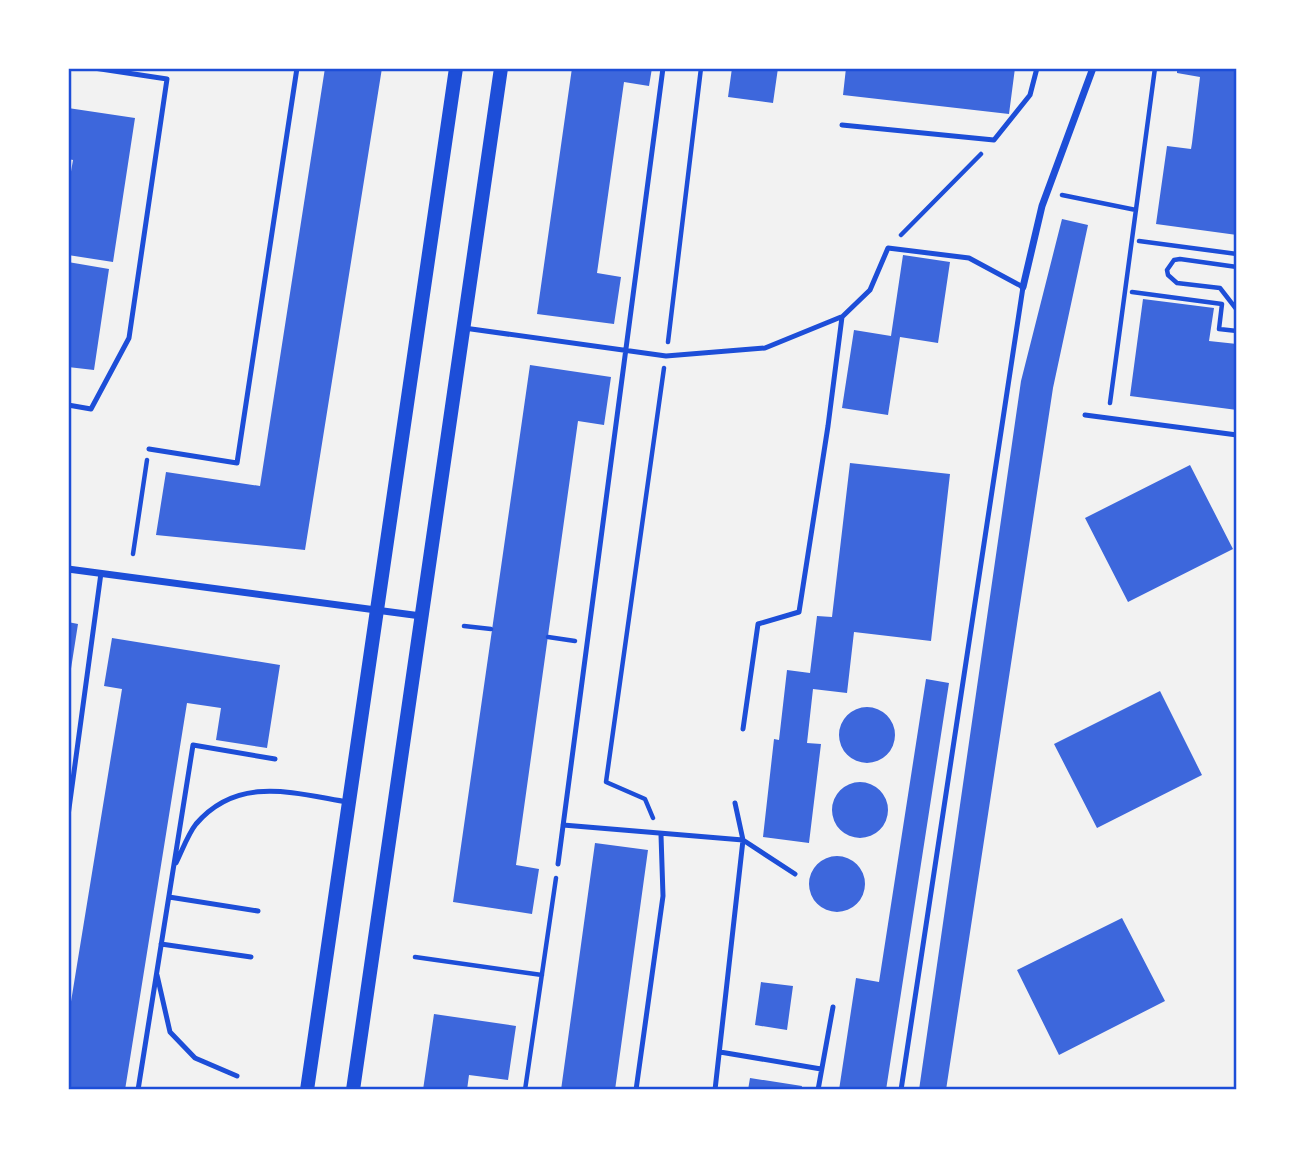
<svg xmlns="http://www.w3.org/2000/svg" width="1305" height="1158" font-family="Overpass,sans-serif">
<rect width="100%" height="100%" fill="#f2f2f2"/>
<path fill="#3d67dc" d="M325 68H382L305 550 156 535 166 472 260 486Z
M572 68H652L649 86 624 82 597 273 621 277 614 324 537 314Z
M732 68H778L773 103 728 97Z
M846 68H1015L1009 114 843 95Z
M1177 68H1237V235L1156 224 1167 146 1191 149 1192 143 1200 77 1177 73Z
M68 108 135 118 113 262 68 255V189L73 160 68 159Z
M1062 219 1088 225 1053 388 946 1090H919L1021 381Z
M903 255 950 262 938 343 900 337 888 415 842 408 854 330 891 336Z
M68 262 109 269 94 370 68 367Z
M1143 299 1214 308 1209 341 1237 344V410L1130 396Z
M530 365 611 377 604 425 578 421 516 865 539 869 532 914 453 902Z
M850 463 950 474 931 641 854 632 847 693 813 689 807 743 821 744 809 843 763 837 774 739 779 740 787 670 810 673 817 616 832 617Z
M1190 465 1233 549 1128 602 1085 518Z
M68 622 78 624 70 675H68Z
M112 638 280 665 267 748 216 740 221 708 187 703 125 1090H68V1020L122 689 104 686Z
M926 679 949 683 886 1090H839L856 978 879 982Z
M1160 691 1202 775 1097 828 1054 744Z
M839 735a28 28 0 1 1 56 0a28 28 0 1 1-56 0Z
M832 810a28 28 0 1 1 56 0a28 28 0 1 1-56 0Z
M595 843 648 850 615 1090H561Z
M809 884a28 28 0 1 1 56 0a28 28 0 1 1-56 0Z
M1122 918 1165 1001 1059 1055 1017 970Z
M761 982 793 986 787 1030 755 1025Z
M434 1014 516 1026 508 1080 469 1075 467 1090H423Z
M750 1078 802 1086 801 1090H748Z"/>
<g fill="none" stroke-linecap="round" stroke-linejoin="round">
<path stroke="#1d4ed8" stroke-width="4.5" d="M1062 195 1136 210
M901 235 981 154
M1139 241 1237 254
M1237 267 1180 259 1174 260 1167 270 1168 275 1177 283 1220 288 1237 310
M1132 292 1222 304 1219 329 1237 331
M668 342 701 68
M1110 403 1155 68
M133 554 147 460
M464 626 491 629
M548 637 575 641
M653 818 645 799 606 782 664 368
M415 957 542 975
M525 1090 556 878"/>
<path stroke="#1d4ed8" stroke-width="5" d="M842 125 994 140 1030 95 1037 68
M464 328 666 356 765 348 841 317
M68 405 91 409 129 338 167 79 94 68
M1085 415 1237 435
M149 449 237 463 297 68
M743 729 758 624 799 612 828 426 842 317 870 290 888 248 969 258 1023 287 901 1090
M68 816 101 573
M563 825 743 840 795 874
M176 863C182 851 188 834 196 824 238 775 293 793 348 802
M558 864 663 68
M169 897 258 911
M161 944 251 957
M157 975 170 1032 195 1058 237 1076
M720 1052 821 1069
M138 1090 193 745 275 759
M636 1090 663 896 661 835
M715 1090 743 840 735 803
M818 1090 833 1007"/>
<path stroke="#1d4ed8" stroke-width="7" d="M1023 287 1042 206 1093 68
M68 569 421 616"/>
<path stroke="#1d4ed8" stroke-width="14" d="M307 1090 456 68
M353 1090 501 68"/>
</g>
<rect width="1305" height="1158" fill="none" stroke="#ffffff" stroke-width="140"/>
<rect x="70" y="70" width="1165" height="1018" fill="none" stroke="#1d4ed8" stroke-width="2.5"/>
</svg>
